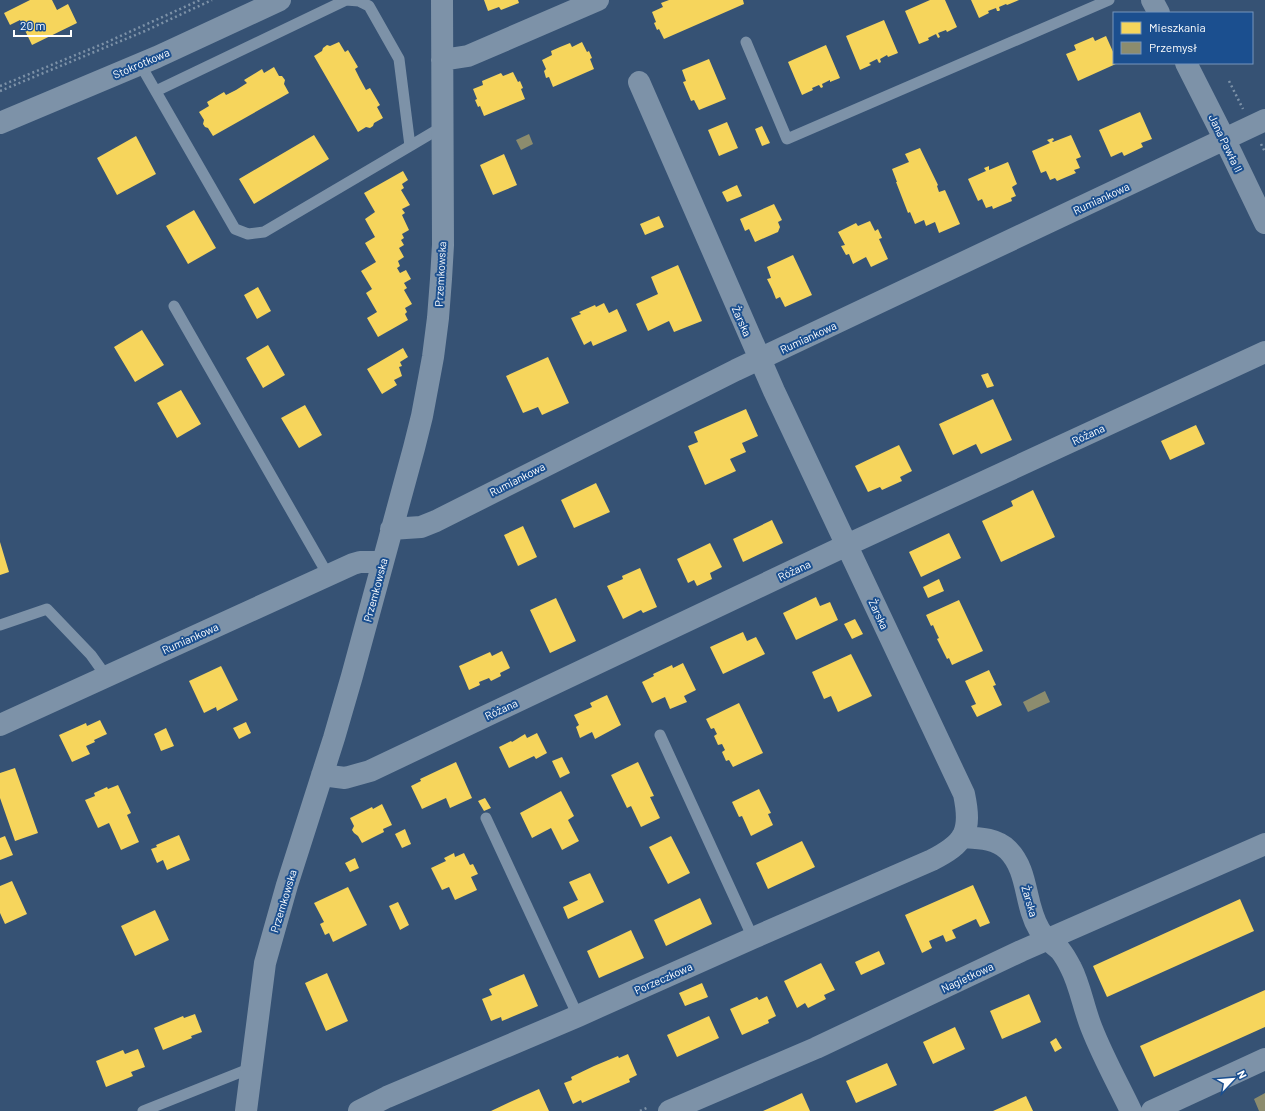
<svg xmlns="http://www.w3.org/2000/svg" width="1265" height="1111" font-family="Barlow,sans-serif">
<rect width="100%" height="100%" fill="#365274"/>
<path fill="#f6d55c" d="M30 0H52L57 10 68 4 77 23 32 45 20 20 10 25 4 13Z
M484 0H518L519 3 501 10 499 7 488 11Z
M669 0H743L744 4 664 39 659 29 657 30 654 23 656 22 652 12 663 7 661 3Z
M930 0H945L957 27 947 32 946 30 938 33 940 37 938 38 936 34 928 38 929 40 919 44 905 11Z
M971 0H1019L1007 5 1006 4 999 7 1000 10 999 11H997L996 8 988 11 989 13 979 18Z
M884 20 898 53 888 57 887 55 880 59 881 62 879 63 877 59 869 63 871 65 860 70 846 36Z
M1106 36 1114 54V63H1118L1078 81 1066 54 1076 50 1074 45 1093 37 1095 41Z
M339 42 345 52 348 50 358 67 355 69 360 79 366 90 370 88 380 105 377 107 383 118 374 123 373 126 370 128 366 127 358 132 314 56 322 51 323 48 327 45 330 46Z
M582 42 587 52 589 51 592 58 590 59 594 69 553 87 549 77 546 78 544 71 546 69 542 60 552 55 551 51 560 47 570 43 572 47Z
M826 45 840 78 830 82V80L822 84 823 87 821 88 819 85 812 88 813 90 802 95 788 62Z
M709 59 726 99 699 110 694 100 691 101 683 82 686 81 682 70Z
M274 67 279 76H282L285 80 284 84 289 93 213 136 208 128 205 127 203 124 204 120 199 112 209 106 207 102 224 92 226 95 236 90 247 83 244 80 262 69 264 73Z
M513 72 518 82 520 81 523 88 521 89 525 99 484 116 480 106 478 107 475 100 477 99 473 89 483 85 482 81 501 73 503 76Z
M1140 112 1152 139 1141 143 1143 147 1124 156 1122 152 1111 157 1099 130Z
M727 122 738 148 719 156 708 130Z
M762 126 770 143 762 146 755 129Z
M314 135 329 159 254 204 239 179Z
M1071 135 1081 157 1076 159 1080 168 1074 170 1076 173 1057 181 1055 178 1050 180 1046 171 1041 173 1032 151 1050 143 1047 140 1053 138 1054 140 1052 141 1053 142Z
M136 136 156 174 117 195 97 158Z
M920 148 938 185 937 186 939 192 945 190 960 224 939 233 935 222 926 226 924 220 915 224 910 212 908 213 896 182H897L892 169 909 162 905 154Z
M504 154 517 185 493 195 480 165Z
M1008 162 1017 184 1012 187 1016 196 1011 198 1012 201 993 209 992 206 986 208 982 199 978 201 968 179 986 171 984 168 989 166V170Z
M403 171 408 180 402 184 404 188 401 190 410 205 402 209 405 213 402 215 409 230 402 234 404 238 401 240 404 245 399 248 404 257 398 261 400 266 397 268 400 273 406 270 411 279 404 283 407 288 404 290 412 304 405 308 407 312 405 314 408 320 378 337 367 318 377 312 366 293 372 289 361 271 376 262 365 243 375 237 365 219 375 212 364 193Z
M737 185 742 196 727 202 722 192Z
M774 204 782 220 778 222 780 227 778 232 755 242 749 229 745 231 740 219Z
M194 210 216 248 188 264 166 226Z
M659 216 664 227 645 235 640 224Z
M870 221 875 231 878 229 882 238 879 239 888 259 871 267 866 257 853 264 849 254 846 255 841 246 845 245 838 232 856 223 858 226Z
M793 255 812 295 785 307 780 297 776 299 772 289 767 279 771 278 767 267Z
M678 265 702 321 674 332 669 321 648 331 636 304 658 294 651 277Z
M258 287 271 311 257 319 244 295Z
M604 303 609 313 617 309 627 331 593 346 591 341 584 345 571 318 581 314 579 312 595 305 596 307Z
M142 330 164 365 135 382 114 347Z
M268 345 285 375 263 388 246 358Z
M403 348 408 357 400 362 402 366 399 367 402 376 394 380 397 385 382 394 367 369Z
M548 357 569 403 542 415 538 407 523 413 506 376Z
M988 373 994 386 987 388 981 375Z
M181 390 201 424 177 438 157 403Z
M993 399 1012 440 981 454 976 444 953 455 939 424Z
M305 405 322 435 299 448 281 418Z
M746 409 758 436 742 443 746 452 730 459 736 471 705 485 688 446 698 442 694 432Z
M1196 425 1205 444 1170 460 1161 441Z
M899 445 912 471 900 477 902 481 882 490 880 487 868 492 855 466Z
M596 483 610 512 574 528 561 500Z
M1033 490 1055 537 1001 562 982 521 1013 506 1011 501Z
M772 520 783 543 743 562 733 539Z
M523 526 537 557 518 566 504 535Z
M949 533 961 558 921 577 909 552Z
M0 542 9 572 0 575Z
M710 543 722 567 710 573 712 579 697 586 694 580 688 583 677 559Z
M640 568 657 607 643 613 641 610 623 619 607 586 623 579 622 576Z
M939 579 944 591 928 598 923 587Z
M816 597 820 606 830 602 838 620 796 640 783 613Z
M556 598 576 641 550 653 530 610Z
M959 600 983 651 952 665 949 658 947 659 937 639 939 638 936 632 933 625 931 626 926 615Z
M855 619 863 634 852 639 844 624Z
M743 632 747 641 756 637 765 654 723 674 710 647Z
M502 651 510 668 500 673 501 676 491 681 489 678 479 682 480 685 469 690 459 666 490 652 492 656Z
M851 654 872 696 838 712 831 696 824 699 812 672Z
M683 663 696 690 684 696 687 702 670 709 665 697 652 703 642 682 654 676 653 674 672 665 673 668Z
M221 666 238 700 217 711 216 707 204 713 189 681Z
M989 670 996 685 993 686 1002 705 977 717 971 706 976 704 965 681Z
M607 695 621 725 595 739 592 732 580 738 576 727 579 725 574 715 592 707 590 703Z
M739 703 763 753 733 767 729 760 726 761 722 752 725 750 722 744 718 745 714 736 717 734 714 728 711 729 706 719Z
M100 720 107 734 94 740 95 742 86 746 90 754 72 762 59 735 86 723 87 726Z
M246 722 251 733 239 739 233 728Z
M166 728 174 746 161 751 154 734Z
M537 733 547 753 536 759 534 756 509 768 499 747 511 741 512 742 525 734 527 738Z
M562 757 570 773 560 778 552 761Z
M456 762 472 798 450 808 446 798 422 809 411 786 421 781 420 779Z
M638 762 654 796 650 797 660 818 641 827 631 806 627 808 611 775Z
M15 768 38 833 15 841 0 798V773Z
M118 785 131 813 127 815 139 842 121 850 109 823 98 828 85 800 95 796 94 793 107 787 108 789Z
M759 789 771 813 768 814 773 825 751 836 742 816 739 817 732 802Z
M561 791 574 816 568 820 579 841 562 850 551 828 532 838 520 813Z
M485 798 491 808 484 811 478 801Z
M382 804 392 825 383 829 384 832 362 843 358 836 354 833 352 830 354 826 350 818 372 807 373 809Z
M405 829 411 844 402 848 395 834Z
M179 835 190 860 167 870 163 860 157 863 151 849 157 847 156 845Z
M5 836 13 855 0 860V838Z
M671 836 690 873 668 884 649 847Z
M802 841 815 867 768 889 756 863Z
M454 853 455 857 464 853 470 865 473 864 478 874 471 877 477 890 455 900 449 887 442 890 431 868 446 861 444 858Z
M355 858 359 868 350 872 345 863Z
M590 873 604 902 568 919 563 907 578 900 569 882Z
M12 881 27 914 5 924 0 913V886Z
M973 885 990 923 980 927 976 919 952 930 956 938 946 942 943 935 929 941 932 948 922 953 905 915Z
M348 887 367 925 333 942 329 933 325 935 320 924 324 922 314 903Z
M700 898 712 924 666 946 654 920Z
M1240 899 1254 931 1107 997 1093 966Z
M398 902 409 925 400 930 389 906Z
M155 910 169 940 135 956 121 926Z
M631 930 644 958 599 978 587 951Z
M879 951 885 964 861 975 855 962Z
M821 963 835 990 824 995 826 999 808 1008 805 1003 797 1008 784 981Z
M327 973 348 1021 326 1031 305 983Z
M524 974 538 1006 502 1021 501 1017 491 1021 482 999 492 995 489 989Z
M702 983 708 997 685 1006 679 993Z
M1265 990V1027L1154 1077 1140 1046Z
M1029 994 1041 1022 1002 1039 990 1011Z
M767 996 776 1016 768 1020 769 1023 742 1035 730 1009 757 997 759 1000Z
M195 1014 202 1032 191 1036 192 1038 163 1050 154 1028 183 1016 184 1018Z
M709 1016 719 1038 677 1057 667 1035Z
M955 1027 965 1049 933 1064 923 1042Z
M1056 1038 1062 1048 1055 1052 1050 1042Z
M138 1049 145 1067 131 1072 133 1076 106 1087 96 1061 123 1050 125 1054Z
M628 1054 637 1075 629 1079 630 1082 582 1103 581 1100 573 1104 564 1083 572 1080 571 1077 594 1066 618 1056 619 1058Z
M887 1063 897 1085 856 1103 846 1081Z
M539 1089 549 1111H491L510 1102Z
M802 1093 810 1111H763L783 1102Z
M1026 1096 1033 1111H993Z"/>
<path fill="#8c8c6e" d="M529 134 533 144 521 150 516 140Z
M1045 691 1050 702 1028 712 1023 702Z
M1265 1093V1111H1259L1254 1099Z"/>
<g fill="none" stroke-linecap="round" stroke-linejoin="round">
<path stroke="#7d92a8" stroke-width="2.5" stroke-dasharray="2 3" stroke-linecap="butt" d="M1229 81 1243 109
M0 86 105 43 200 0
M0 91 145 31 212 0
M1261 144 1265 152
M640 1111 649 1107"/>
<path stroke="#7d92a8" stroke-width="11" d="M746 42 787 139 1109 0
M140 64 235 229 248 234 264 232 410 146 399 59 369 6 359 1 346 0 156 91
M410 146 442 127
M174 306 328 575
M0 625 47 609 91 655 106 676
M660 735 753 938
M486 818 578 1016
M143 1111 251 1068"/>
<path stroke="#7d92a8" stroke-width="22" d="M1152 0 1159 13
M442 60 468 56 598 0
M1186 63 1225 140 1265 223
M0 123 157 57 280 0
M391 529 421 527 436 521 736 370 1265 120
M0 725 353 564 360 562H382
M322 775 345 778 370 771 847 545 1265 352
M962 837C978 838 996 838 1008 850 1029 871 1024 904 1039 929 1044 938 1052 943 1060 950 1064 955 1068 962 1071 968 1080 985 1084 1010 1092 1029 1103 1057 1118 1084 1131 1111
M246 1111 265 963 287 885 334 738 352 676 414 448 422 416 433 357 438 318 441 279 443 245 442 0
M359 1111 387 1097 578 1016 753 938 932 860C965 843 972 832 964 794L774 391 639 82
M669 1111 816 1048 1021 951 1265 844
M1152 1111 1265 1059"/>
</g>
<g text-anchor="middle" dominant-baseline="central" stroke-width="4" stroke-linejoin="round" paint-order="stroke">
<g font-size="11" fill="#fff" stroke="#1b4f8f">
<text transform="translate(141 63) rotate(-23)">Stokrotkowa</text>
<text transform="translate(1226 143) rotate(64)">Jana Pawła II</text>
<text transform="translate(1101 198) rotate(-25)">Rumiankowa</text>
<text transform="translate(440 274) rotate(-87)">Przemkowska</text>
<text transform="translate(742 321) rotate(66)">Żarska</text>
<text transform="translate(808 337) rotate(-25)">Rumiankowa</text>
<text transform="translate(1088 434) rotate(-25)">Różana</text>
<text transform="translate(517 479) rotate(-27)">Rumiankowa</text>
<text transform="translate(794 570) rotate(-25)">Różana</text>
<text transform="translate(375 590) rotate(-75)">Przemkowska</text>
<text transform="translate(879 614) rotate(65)">Żarska</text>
<text transform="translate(190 638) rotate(-24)">Rumiankowa</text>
<text transform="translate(501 709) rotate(-25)">Różana</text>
<text transform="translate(283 901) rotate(-73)">Przemkowska</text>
<text transform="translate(1030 901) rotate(74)">Żarska</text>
<text transform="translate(967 977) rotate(-25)">Nagietkowa</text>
<text transform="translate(663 978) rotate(-24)">Porzeczkowa</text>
</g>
</g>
<rect x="1113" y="12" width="140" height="52" fill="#1b4f8f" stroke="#7695bc"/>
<rect x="1121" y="22" width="20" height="12" fill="#f6d55c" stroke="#7695bc"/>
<text x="1149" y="32" font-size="12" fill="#ffffff">Mieszkania</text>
<rect x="1121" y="42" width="20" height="12" fill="#8c8c6e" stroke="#7695bc"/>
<text x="1149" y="52" font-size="12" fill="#ffffff">Przemysł</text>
<g transform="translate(1233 1079) rotate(64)" stroke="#1b4f8f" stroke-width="3" paint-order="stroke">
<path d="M0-3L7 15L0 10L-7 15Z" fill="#ffffff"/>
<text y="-6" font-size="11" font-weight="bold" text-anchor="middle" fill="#ffffff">N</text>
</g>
<path d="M14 30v6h57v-6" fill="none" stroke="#ffffff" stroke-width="2"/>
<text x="20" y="30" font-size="12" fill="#ffffff" stroke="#1b4f8f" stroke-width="3" paint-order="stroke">20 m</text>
</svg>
